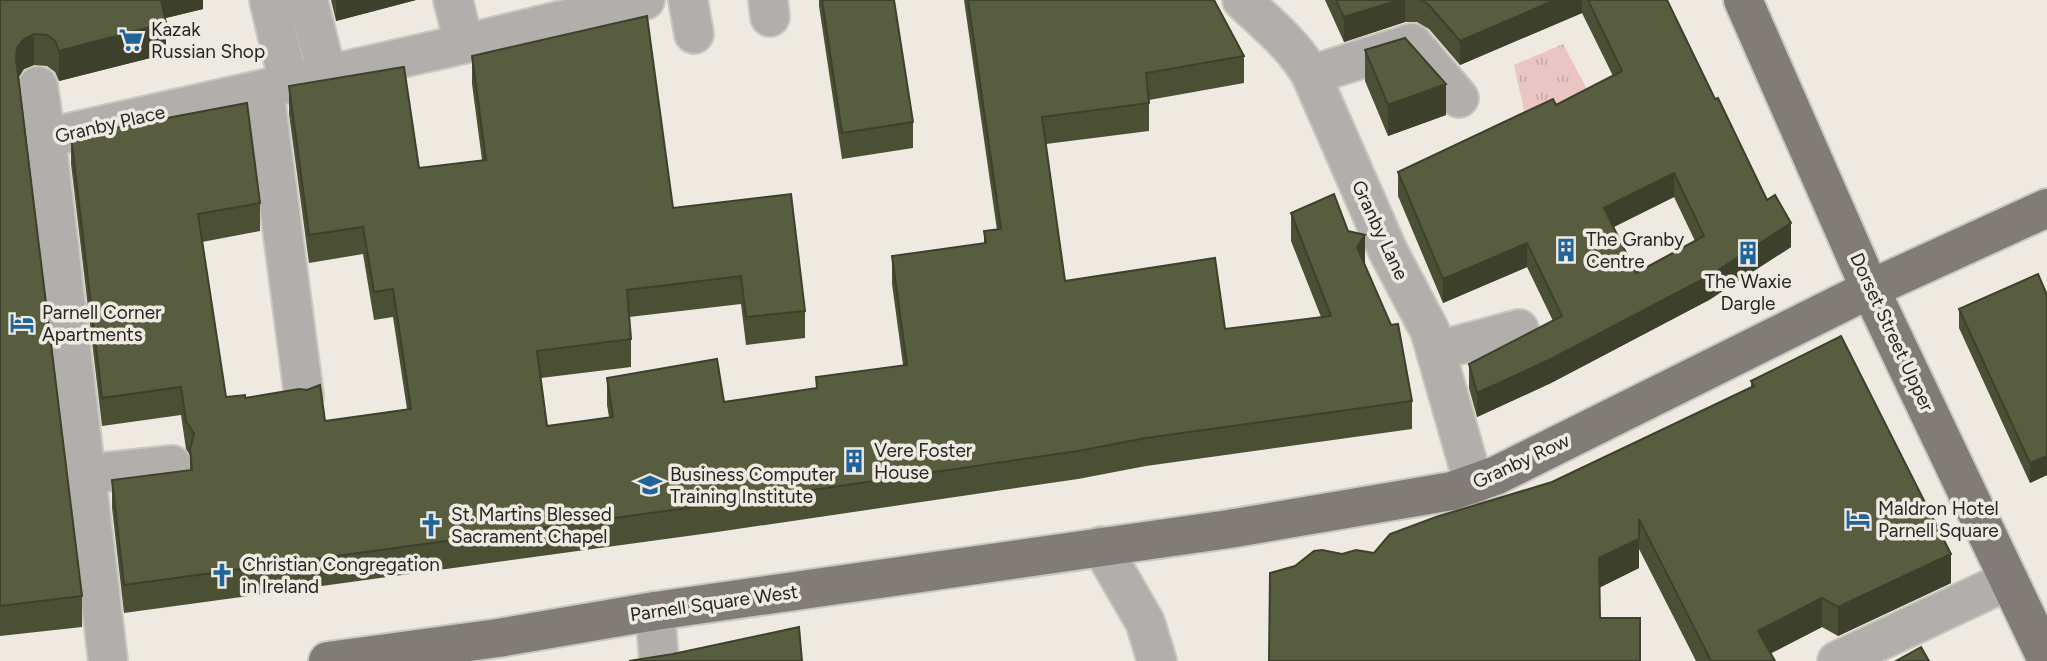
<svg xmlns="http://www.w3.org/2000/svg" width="2047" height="661" font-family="Figtree,sans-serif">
<defs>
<pattern id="grass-tufts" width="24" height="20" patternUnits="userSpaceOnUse" patternTransform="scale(1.75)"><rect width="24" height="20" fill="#ebc5c4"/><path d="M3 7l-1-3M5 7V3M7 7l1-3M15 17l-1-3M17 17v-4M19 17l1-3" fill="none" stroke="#caa9a8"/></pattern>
</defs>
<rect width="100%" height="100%" fill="#eeeae2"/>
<path fill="url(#grass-tufts)" d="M1563 44 1603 119 1525 115 1514 65Z"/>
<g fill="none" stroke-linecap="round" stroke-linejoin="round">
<g stroke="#cac7bf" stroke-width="42">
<path id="minor" d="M269 0 289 84
M308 0 327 75
M453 0 464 44
M688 0 694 34
M768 0 770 17
M1242 0C1267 24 1294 45 1311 75L1388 251 1430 331 1474 485
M1311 75 1412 43 1459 98
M38 86 46 138
M264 89 304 396
M1436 351 1519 329
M87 474 172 465
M1101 546 1145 622 1157 661
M655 611 659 661
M108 661 46 138 464 44 645 0
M1837 661 2009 580"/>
</g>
<g stroke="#cac7bf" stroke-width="42">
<path id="major" d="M1743 0 1870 289 2047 660
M328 661 498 638 655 611 1229 529 1452 491 1497 475 1870 289 2047 208"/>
</g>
<use href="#minor" stroke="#b2aeac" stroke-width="38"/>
<use href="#major" stroke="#827c78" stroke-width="38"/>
</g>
<path fill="#4b5035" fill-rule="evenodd" d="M0 0H203V9L165 18 166 54 59 81 55 72 47 66 34 65 24 69 19 77 82 596V627L0 636Z
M331 0H416L336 21Z
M819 0H894L913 122V148L842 159 819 6Z
M964 0H1214L1244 56V83L1149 100V131L1046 144 1065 281 1225 329 1321 317 1291 241V213L1348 231 1365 263V264L1412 401V429L1146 466 1078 479 717 532 124 613 112 508V480L190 470V455L186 449 181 415 102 426 71 164V136L260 203V231L202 242 226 397 245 398 325 421 407 409 393 317 374 320 363 254 309 263 289 114V86L419 168 482 160 472 84V56L673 208 805 311V338L746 345 741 304 629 317 631 339V367L541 378 547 426 609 417 607 405V378L724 402 816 388V377L903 365 892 284V256L984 243V231L997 230Z
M1325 0H1667L1715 99 1791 247 1709 300 1551 383 1477 417 1469 388V364L1553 321 1527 267 1443 303 1398 196V172L1556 105 1613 76 1582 13 1460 65 1429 29 1417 22H1405L1344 42ZM1674 197 1695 241 1636 273 1613 227Z
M1365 50 1446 115 1388 136 1365 81Z
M2047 295V475L2030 483 1959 328V309Z
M1751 381 1951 583 1838 636 1822 627 1771 653 1775 661H1696L1639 549V568L1600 587V618L1640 661 1342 554 1374 553 1552 482 1751 387Z"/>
<path fill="#3d412b" d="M158 0H203V9L158 20Z
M336 0H416L336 21Z
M1399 0H1405V22L1344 42V17Z
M1555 0H1582V13L1460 65V41Z
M166 23V54L59 81V51Z
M34 34V65L24 69 17 79 16 59 17 48 24 39Z
M1446 84V115L1388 136V105Z
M1674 173V197L1604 232V208Z
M1791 223V247L1709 300 1551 383 1477 417V393Z
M1365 235V263L1357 275V247Z
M1527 243V267L1443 303V279Z
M2047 456V475L2030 483V463Z
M1639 539V568L1599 588V558Z
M1951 554V583L1838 636V607Z
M1822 598V627L1758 660V631Z"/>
<path fill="#575d3e" stroke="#3d412b" stroke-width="2" fill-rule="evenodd" d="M0 0H161L166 23 59 51 55 41 47 35 34 34 24 39 17 48 16 59 82 596 0 606Z
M822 0H894L913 122 842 133Z
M968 0H1214L1244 56 1146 73 1149 103 1042 117 1065 281 1215 258 1225 329 1331 316 1291 213 1334 194 1348 231 1365 235 1357 247 1391 325 1398 324 1412 401 1146 438 1078 451 717 504 124 585 112 480 192 470 190 449 194 434 186 421 181 387 102 398 71 136 247 103 260 203 198 214 226 397 245 395V398L299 389 307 390 320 385 325 421 411 409 393 289 374 292 363 227 309 235 289 86 404 67 419 168 486 160 472 56 647 16 673 208 791 194 805 311 746 317 741 276 627 290 631 339 537 351 547 426 613 417 607 378 717 359 724 402 817 388 816 377 907 365 892 256 986 243 984 231 1001 229Z
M1336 0H1399L1344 17Z
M1421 0H1555L1460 41 1429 5Z
M1588 0H1667L1715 99 1718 98 1767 200 1775 195 1791 223 1709 276 1551 359 1477 393 1469 364 1562 316 1527 243 1443 279 1398 172 1553 99 1556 105 1622 71ZM1674 173 1704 236 1636 273 1604 208Z
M1405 38 1446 84 1388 105 1365 50Z
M2038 274 2047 295V456L2030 463 1959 309Z
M1841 336 1951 554 1838 607 1822 598 1758 631 1775 661H1711L1639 519V539L1599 558 1600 618H1640V661H1269L1270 573 1295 566 1314 551 1322 550 1342 554 1356 550 1374 553 1390 534 1436 517 1552 482 1754 386 1751 381Z
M799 627 802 661H629L673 654Z
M1921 647 1929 661H1896Z"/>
<defs>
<g id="supermarket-bare" transform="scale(1.89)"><path d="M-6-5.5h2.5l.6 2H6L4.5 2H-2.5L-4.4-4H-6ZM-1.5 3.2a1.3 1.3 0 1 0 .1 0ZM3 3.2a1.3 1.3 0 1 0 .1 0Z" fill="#22649a" stroke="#eeeae2" stroke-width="2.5" paint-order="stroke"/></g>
<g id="building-bare" transform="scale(1.89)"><path d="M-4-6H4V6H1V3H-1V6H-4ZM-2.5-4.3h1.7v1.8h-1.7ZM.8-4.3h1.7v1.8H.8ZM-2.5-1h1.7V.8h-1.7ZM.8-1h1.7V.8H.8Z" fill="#22649a" stroke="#eeeae2" stroke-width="2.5" paint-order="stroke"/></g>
<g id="hotel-bare" transform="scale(1.89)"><path d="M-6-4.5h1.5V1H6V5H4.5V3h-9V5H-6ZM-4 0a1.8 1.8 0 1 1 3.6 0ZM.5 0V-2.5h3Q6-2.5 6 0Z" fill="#22649a" stroke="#eeeae2" stroke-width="2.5" paint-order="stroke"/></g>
<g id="university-bare" transform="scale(1.89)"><path d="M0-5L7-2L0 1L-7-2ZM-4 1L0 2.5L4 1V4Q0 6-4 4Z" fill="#22649a" stroke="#eeeae2" stroke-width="2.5" paint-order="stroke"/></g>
<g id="church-bare" transform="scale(1.89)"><path d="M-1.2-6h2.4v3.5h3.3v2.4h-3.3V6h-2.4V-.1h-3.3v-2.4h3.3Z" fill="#22649a" stroke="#eeeae2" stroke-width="2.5" paint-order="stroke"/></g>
</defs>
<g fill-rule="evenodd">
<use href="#supermarket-bare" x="131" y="40"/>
<use href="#building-bare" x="1566" y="250"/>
<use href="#building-bare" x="1748" y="253"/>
<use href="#hotel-bare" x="22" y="323"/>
<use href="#building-bare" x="854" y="461"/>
<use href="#university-bare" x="650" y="485"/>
<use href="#hotel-bare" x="1858" y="519"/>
<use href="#church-bare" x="431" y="525"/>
<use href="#church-bare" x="222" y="575"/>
</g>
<g text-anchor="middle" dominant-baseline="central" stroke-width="7" stroke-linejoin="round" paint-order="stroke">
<g font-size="19" fill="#272522" stroke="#eeeae2" text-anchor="start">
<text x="151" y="29">Kazak<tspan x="151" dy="22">Russian Shop</tspan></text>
<text x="1586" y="239">The Granby<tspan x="1586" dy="22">Centre</tspan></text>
<text x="1748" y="281" text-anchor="middle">The Waxie<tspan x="1748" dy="22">Dargle</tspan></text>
<text x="42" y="312">Parnell Corner<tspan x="42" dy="22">Apartments</tspan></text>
<text x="874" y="450">Vere Foster<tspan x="874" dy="22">House</tspan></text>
<text x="670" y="474">Business Computer<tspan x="670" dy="22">Training Institute</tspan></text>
<text x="1878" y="508">Maldron Hotel<tspan x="1878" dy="22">Parnell Square</tspan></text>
<text x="451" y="514">St. Martins Blessed<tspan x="451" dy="22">Sacrament Chapel</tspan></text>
<text x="242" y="564">Christian Congregation<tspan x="242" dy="22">in Ireland</tspan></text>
</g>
<g font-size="19" fill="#272522" stroke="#eeeae2">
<text transform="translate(110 124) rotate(-13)">Granby Place</text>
<text transform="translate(1380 230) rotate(65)">Granby Lane</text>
<text transform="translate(1892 332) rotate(65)">Dorset Street Upper</text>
<text transform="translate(1521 461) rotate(-25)">Granby Row</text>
<text transform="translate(714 603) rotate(-8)">Parnell Square West</text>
</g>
</g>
</svg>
